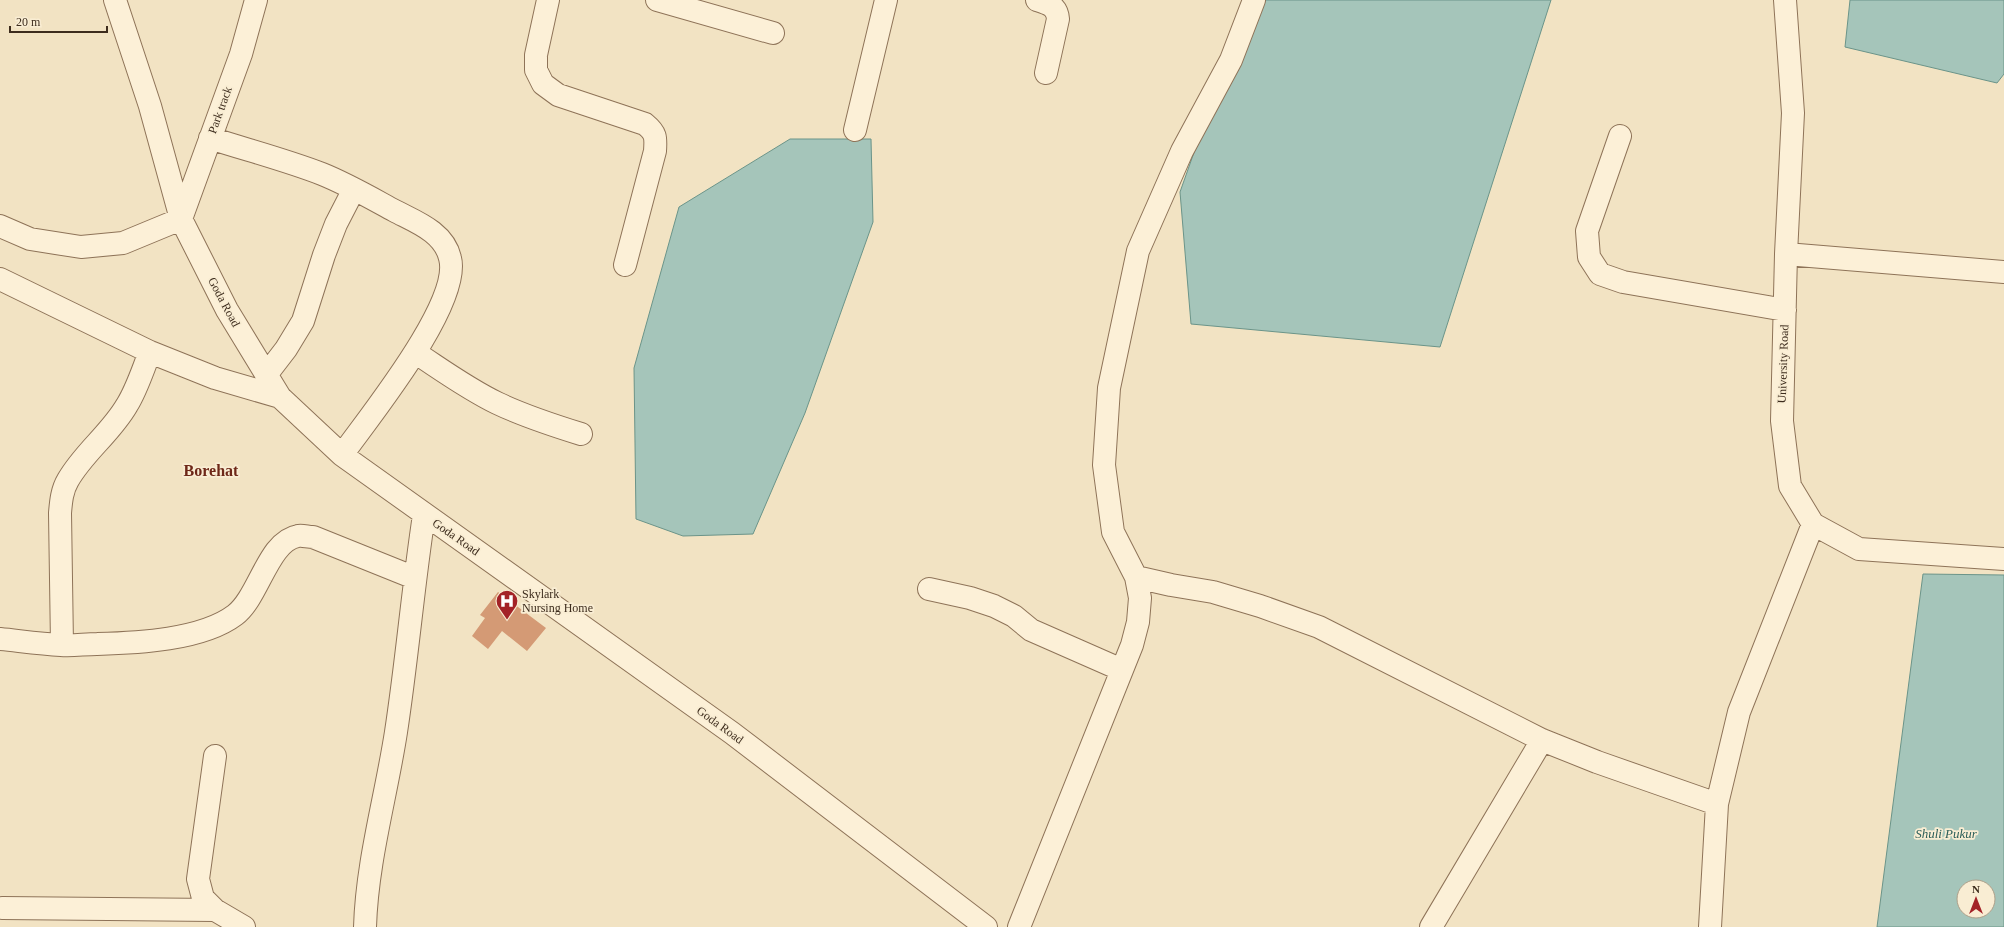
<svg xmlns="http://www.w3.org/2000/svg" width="2004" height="927" font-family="'Times New Roman',serif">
<rect width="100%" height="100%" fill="#f2e3c3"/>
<path fill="#a5c5ba" stroke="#6b9489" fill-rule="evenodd" d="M1248 0H1551L1440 347 1191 324 1180 192Z
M1850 0H2004V74L1997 83 1845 47Z
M790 139H871L873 222 805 413 753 534 683 536 636 519 634 368 679 207Z
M1923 574 2004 575V927H1877ZM1964 887H1988V911H1964Z"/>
<path fill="#d49a75" d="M498 592 546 628 527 651 502 631 488 649 472 636 485 618 480 615Z"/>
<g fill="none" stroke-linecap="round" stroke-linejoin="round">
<g stroke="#8e7358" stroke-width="24">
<path id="minor" d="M115 0 150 106 181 219 227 310 280 397 342 455 732 733 986 927
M548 0 536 55V70L543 84 558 95 645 124C656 133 656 137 655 151L625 265
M657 0 773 33
M1037 0C1049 4 1057 6 1058 19L1046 73
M1785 0 1793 113 1786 254 1782 421 1790 486 1813 524 1859 549 2004 559
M855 130 886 0
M1620 136 1587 231 1589 257 1600 274 1623 282 1785 310
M210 138C247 150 286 160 322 174 347 184 371 198 395 211 416 222 444 232 450 258 462 303 369 417 342 455
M0 226 30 239 81 247 123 243 181 219 241 54 256 0
M1786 254 2004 272
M0 279 150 352 215 378 280 397
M416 353C442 370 468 389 497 403 524 416 552 425 581 434
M266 375 286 349 303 321 324 255 336 224 354 189
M1136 577 1171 585 1213 592 1260 606 1319 627 1542 740 1597 762 1717 804
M929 589 970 598 994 606 1014 616 1031 630 1122 670
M0 639C20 641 40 644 61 645 72 646 85 644 97 644 137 643 202 640 235 615 259 597 268 541 298 536 302 535 308 537 313 537L415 578
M62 645 60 513C61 501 62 490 68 480 84 452 111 433 127 405 137 389 143 369 150 352
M215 756 198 879 203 898 215 910 244 927
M2 908 215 910
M365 927C367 861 386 797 396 732 407 660 413 587 424 515
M1019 927 1132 645 1138 622 1140 598 1136 577 1113 532 1104 465 1109 388 1138 251 1182 151 1231 60 1254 0
M1431 927 1542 740
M1710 927 1717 804 1739 712 1813 524"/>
</g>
<use href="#minor" stroke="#fcf0d7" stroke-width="22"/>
</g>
<defs>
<g id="hospital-pin" transform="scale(1.15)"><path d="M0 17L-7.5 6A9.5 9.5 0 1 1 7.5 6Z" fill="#a32227" stroke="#f9edd3"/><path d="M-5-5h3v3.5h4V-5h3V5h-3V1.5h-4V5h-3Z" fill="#fff"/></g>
</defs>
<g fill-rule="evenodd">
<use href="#hospital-pin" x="507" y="601"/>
</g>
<g text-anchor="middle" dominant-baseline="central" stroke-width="3.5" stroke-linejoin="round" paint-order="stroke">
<g font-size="12" fill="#3d2c1d" stroke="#f9edd3">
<text transform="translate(220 110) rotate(-70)">Park track</text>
<text transform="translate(224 302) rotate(62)">Goda Road</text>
<text transform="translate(1783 364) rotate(-88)">University Road</text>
<text transform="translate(456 537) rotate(35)">Goda Road</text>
<text transform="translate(720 725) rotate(36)">Goda Road</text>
</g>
<g font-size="12" fill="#3d2c1d" stroke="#f9edd3" text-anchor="start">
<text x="522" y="594">Skylark<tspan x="522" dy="14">Nursing Home</tspan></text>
</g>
<g font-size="13" font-style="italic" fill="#2b5e59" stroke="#f9edd3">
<text x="1946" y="833">Shuli Pukur</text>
</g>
<g font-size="16" font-weight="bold" fill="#6e2818" stroke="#f9edd3">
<text x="211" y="470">Borehat</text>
</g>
</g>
<g transform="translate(1976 899)"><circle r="19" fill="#f9edd3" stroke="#aea08a"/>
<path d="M0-3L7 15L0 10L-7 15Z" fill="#a32227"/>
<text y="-6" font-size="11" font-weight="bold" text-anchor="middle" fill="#3d2c1d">N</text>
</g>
<path d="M10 26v6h97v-6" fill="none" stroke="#3d2c1d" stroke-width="2"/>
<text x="16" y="26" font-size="12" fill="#3d2c1d" stroke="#f9edd3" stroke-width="3" paint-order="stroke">20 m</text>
</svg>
